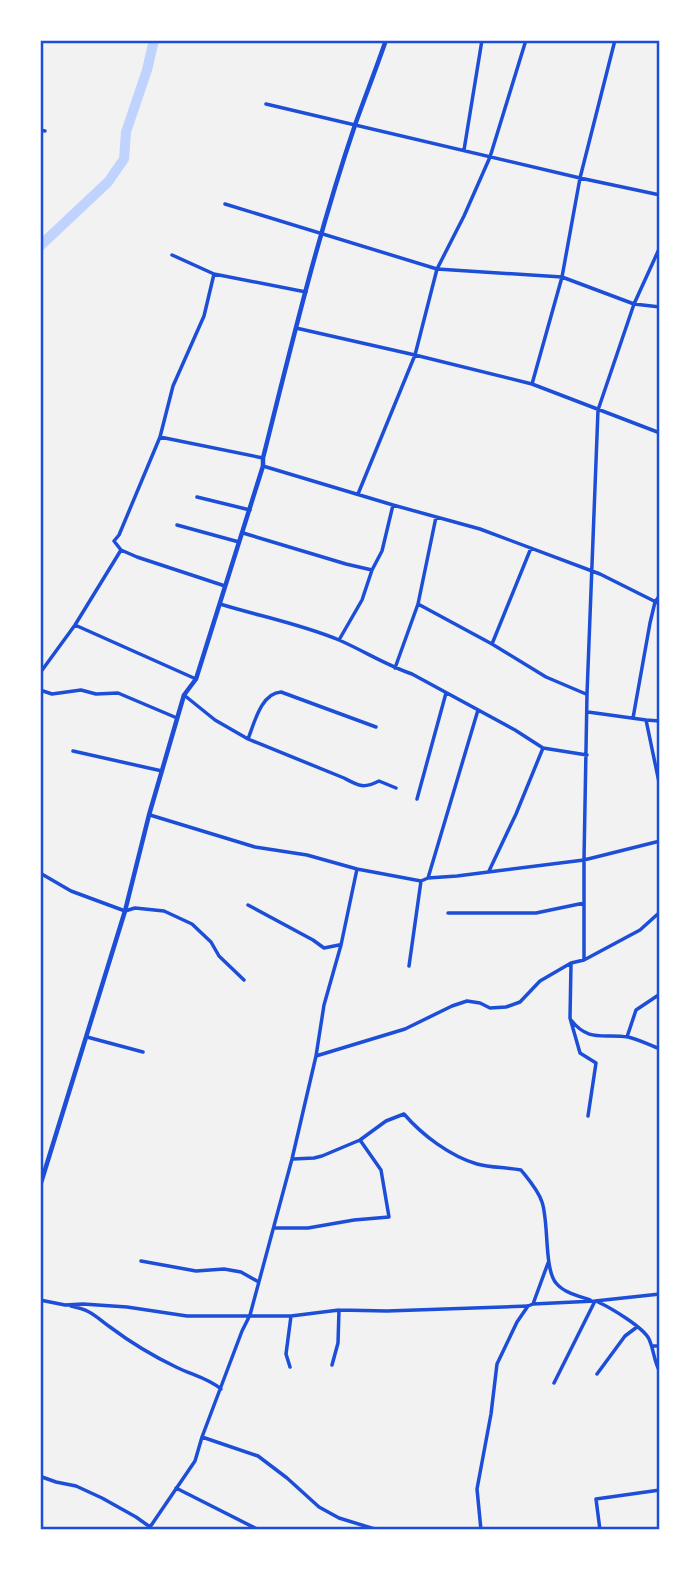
<svg xmlns="http://www.w3.org/2000/svg" width="700" height="1570" font-family="'Crimson Pro',serif">
<rect width="100%" height="100%" fill="#f2f2f2"/>
<g fill="none" stroke-linecap="round" stroke-linejoin="round">
<path stroke="#bfd3fe" stroke-width="10" d="M40 246 108 182 124 159 126 132 147 70 154 40"/>
<path stroke="#1d4ed8" stroke-width="3.5" d="M266 104 580 178 660 195
M40 130 45 131
M464 150 482 40
M225 204 437 269 562 277 634 304 660 307
M172 255 214 274 306 292
M214 274 204 316 173 386 160 437 119 535 114 541 121 550 137 557 225 586
M296 328 415 355 532 384 660 433
M532 384 562 277 580 178 615 40
M160 437 263 458
M263 466 393 505 480 529 600 574 660 604
M358 494 415 355 437 269 464 216 490 157 526 40
M197 497 250 510
M177 525 239 542
M243 533 346 564 372 570
M220 604C259 616 301 624 339 640 364 651 386 665 412 674L515 730 543 748 587 755
M418 604 492 644 546 677 586 694
M75 625 196 679
M339 640 362 600 372 570 382 551 393 505
M492 644 531 548
M395 668 418 604 436 517
M40 673 75 625 121 550
M40 690 52 694 81 690 96 694 118 693 177 718
M184 695 215 720 248 739 344 778C359 786 363 789 379 781L396 788
M588 712 646 720 660 787
M633 718 650 623 655 602 660 595
M646 720 660 721
M248 739C254 724 261 693 281 692L376 727
M73 751 162 771
M417 799 446 693
M150 815 255 847 307 855 357 869 421 881 428 878 457 876 584 860 660 841
M489 871 516 814 543 748
M40 873 71 891 125 911 135 908 164 911 192 924 211 942 219 956 244 980
M428 878 478 710
M248 905 313 940 324 948 339 945
M448 913H536L584 903
M584 960V860L587 694 598 410 634 304 660 247
M571 964 570 1018 580 1053 596 1063 588 1116
M409 966 421 881
M571 1020C589 1043 604 1033 628 1037 638 1039 649 1045 660 1049
M87 1037 143 1052
M627 1037 636 1010 660 994
M316 1056 405 1029 452 1006 467 1001 480 1003 490 1008 506 1007 520 1002 540 981 571 963 584 960 640 930 660 912
M293 1159 314 1158 322 1156 360 1140 386 1121 404 1114C422 1135 450 1156 477 1164 491 1168 506 1167 521 1170 529 1180 538 1190 542 1202 549 1222 544 1269 556 1283 564 1293 579 1296 590 1300
M274 1228H308L354 1220 389 1217 381 1170 360 1140
M141 1261 196 1271 224 1269 241 1272 257 1281
M40 1300 65 1305 83 1304 127 1307 187 1316H291L339 1310 387 1311 528 1306 533 1304 595 1301 660 1294
M598 1302C611 1308 643 1327 649 1339 654 1350 654 1362 660 1372
M533 1304 548 1263
M71 1306C91 1310 95 1316 110 1327 130 1342 153 1356 176 1367 192 1375 208 1378 221 1389
M652 1346H660
M332 1365 338 1343 339 1310
M290 1367 286 1354 291 1316
M597 1374 625 1336 637 1327
M554 1383 595 1301
M202 1437 258 1456 287 1478 319 1507 339 1518 378 1530
M42 1477 56 1482 76 1486 102 1498 136 1517 150 1527
M176 1488 259 1530
M148 1530 195 1461 202 1437 242 1331 250 1315 292 1159 316 1056 324 1005 341 945 357 869
M481 1530 477 1489 491 1414 497 1364 517 1322 528 1306
M600 1530 596 1499 660 1490"/>
<path stroke="#1d4ed8" stroke-width="4.5" d="M40 1186 125 911 149 815 184 695 196 679 263 466V458C291 347 318 234 355 125 365 97 376 69 386 40"/>
</g>
<rect width="700" height="1570" fill="none" stroke="#ffffff" stroke-width="84"/>
<rect x="42" y="42" width="616" height="1486" fill="none" stroke="#1d4ed8" stroke-width="2.5"/>
</svg>
